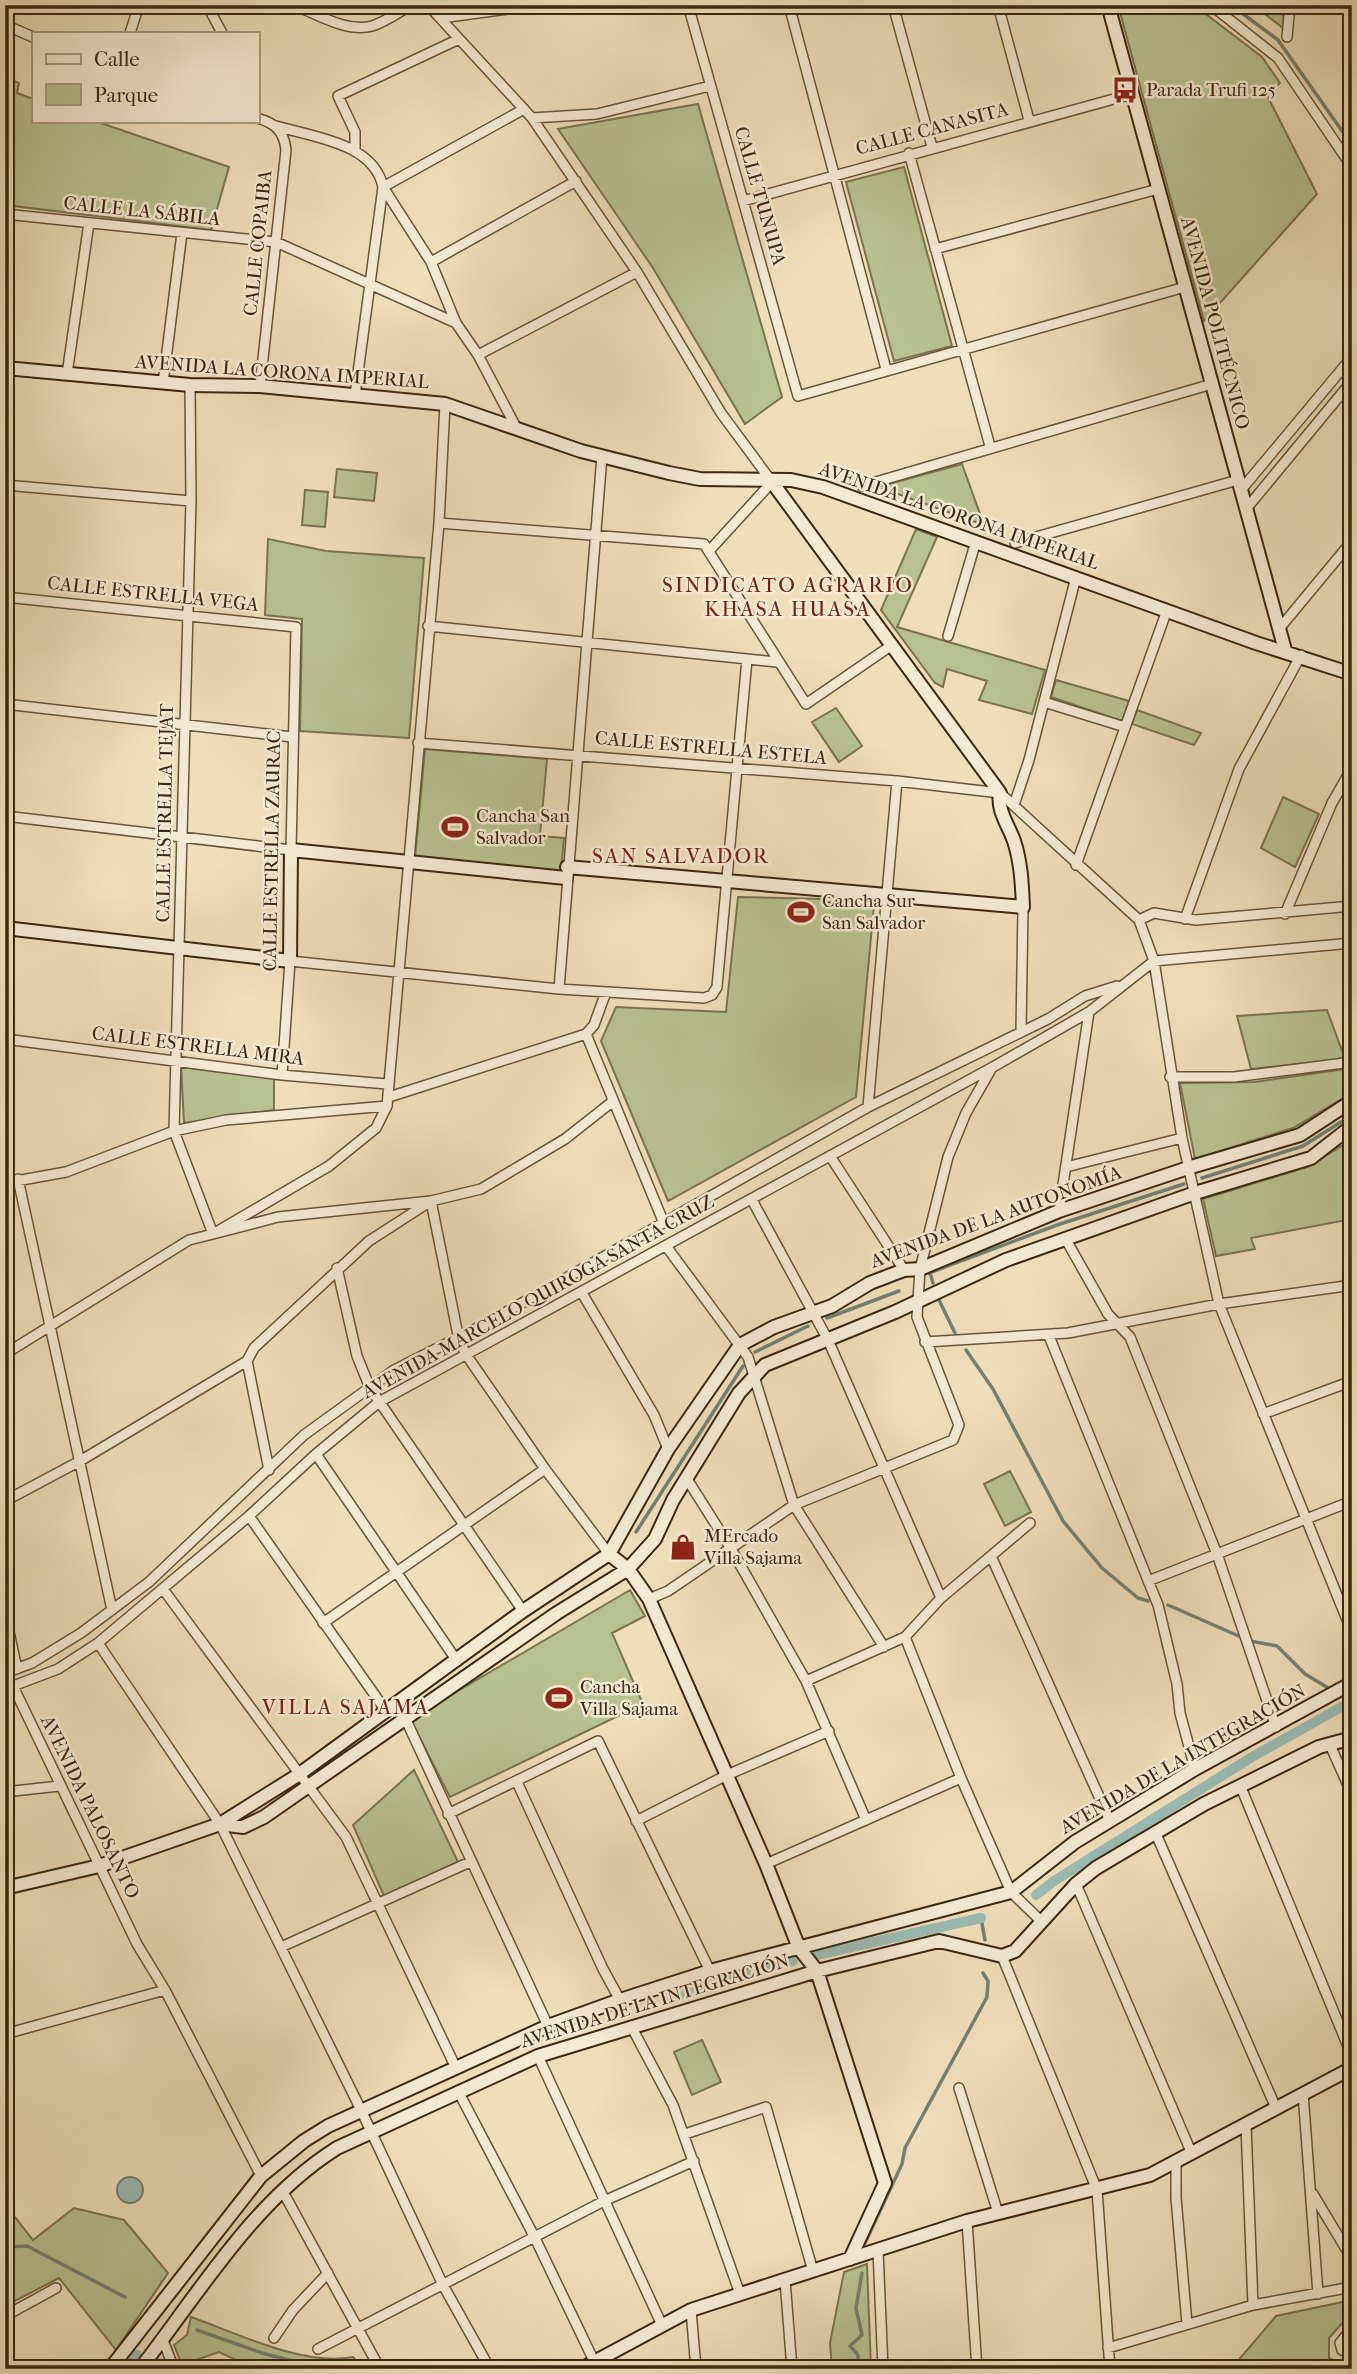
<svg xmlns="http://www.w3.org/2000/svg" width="1357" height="2374" font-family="'IM FELL French Canon',serif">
<rect width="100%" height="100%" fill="#eedeb9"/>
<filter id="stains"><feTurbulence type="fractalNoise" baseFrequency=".00286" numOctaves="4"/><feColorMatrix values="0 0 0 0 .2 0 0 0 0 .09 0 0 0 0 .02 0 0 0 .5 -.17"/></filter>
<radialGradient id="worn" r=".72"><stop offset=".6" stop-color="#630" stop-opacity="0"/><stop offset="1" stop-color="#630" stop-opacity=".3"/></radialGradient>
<path fill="#b8c190" stroke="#7a7450" stroke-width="2" d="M1118 5H1194L1262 57 1280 83 1267 95 1317 194 1204 321Z
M1253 5H1284L1283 28Z
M5 77 19 83 17 93 33 99V121H95L229 167 211 230 5 205Z
M698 104 782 397 745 424 653 268 558 129Z
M904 167 952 346 894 361 846 182Z
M962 464 984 525 878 487Z
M337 469 377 473 374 501 334 497Z
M305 490 328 492 325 527 302 525Z
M916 529 937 537 897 627 1045 670 1032 714 979 700 987 681 947 669 943 687 935 683 881 610Z
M268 539 326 551 424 558 409 738 300 731 302 619 265 615Z
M1056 680 1129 701 1122 721 1051 697Z
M836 708 862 746 839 762 812 722Z
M1137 710 1201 733 1194 745 1132 724Z
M425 749 547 759 540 836 564 838 561 871 415 858Z
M1283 797 1319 814 1295 867 1261 848Z
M738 897 824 899V902L874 905 856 1097 668 1201 601 1041 616 1007 726 1012Z
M1327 1010 1345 1059 1251 1069 1237 1016Z
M181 1067 274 1078V1110L184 1123Z
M1352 1068V1093L1293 1128 1195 1159 1180 1083 1255 1082Z
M1352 1139V1219L1251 1238 1255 1249 1216 1256 1203 1199 1310 1166Z
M1010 1471 1031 1512 1005 1526 984 1484Z
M630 1590 645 1616 612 1633 643 1704 450 1797 410 1719Z
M414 1770 458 1862 384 1896 353 1825Z
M702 2040 721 2082 692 2095 674 2052Z
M7 2207 33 2240 74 2208 124 2220 168 2273 116 2350 59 2278 13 2302 5 2286Z
M867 2264 871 2369H832L830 2343 844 2272Z
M1352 2300V2312L1329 2338V2358L1352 2369H1231L1276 2316Z
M191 2317C237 2333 304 2367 353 2357L364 2369H256L219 2352 182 2365 174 2345 187 2335Z"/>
<path fill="#9abbb4" stroke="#748072" stroke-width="2" d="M117 2190a13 13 0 1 1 26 0a13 13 0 1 1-26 0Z"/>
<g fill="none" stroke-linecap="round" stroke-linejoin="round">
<path stroke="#748072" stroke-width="3.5" d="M1231 5 1278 40 1352 145
M1202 1178 1303 1146 1352 1115
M929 1273 1057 1225 1184 1184
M930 1273 933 1283
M939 1300 955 1333
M827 1318 899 1291
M966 1350 993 1389 1063 1521 1102 1568 1138 1598 1148 1601
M755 1352 808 1326
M636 1532 743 1366
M1168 1605 1250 1641 1277 1646 1305 1674 1330 1689
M981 1918 985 1940
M865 2243 902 2164 905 2148 987 1997 988 1981 983 1973
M5 2247 27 2246 125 2297
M197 2330 262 2353 324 2369
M858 2369V2355L850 2346 862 2335 856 2308 862 2273"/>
<path stroke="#9abbb4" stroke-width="10" d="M1036 1895 1054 1881 1252 1757 1352 1701
M807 1957 981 1918
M667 1999 793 1961
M123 2369 137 2355"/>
<g stroke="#68553a" stroke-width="12">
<path id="street" d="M207 5 222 33
M294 5C317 14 347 33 372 26 385 22 399 12 411 5
M428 5 532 118 637 272 721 413 772 482 709 551
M688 5 798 396 1185 287
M789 5 886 369
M893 5 932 147
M998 5 1029 120
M1211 5 1278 58 1352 167
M441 18 538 5
M5 25 33 37
M130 33 139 5
M1287 37 1290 5
M257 118C275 123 284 131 286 150L260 386
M532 118 597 114 710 86
M276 126C313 137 374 143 383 187L431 262 456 323
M355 149V132L338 96 459 39
M909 153 990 446
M743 201 1132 94
M5 214 276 242 456 323 478 355 517 429
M935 249 1158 189
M431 262 576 181
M478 355 637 272
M67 374 89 223
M163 383 182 233
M190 385 191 501 174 1131 213 1234 278 1217 431 1201 458 1335 465 1353 545 1469 609 1554
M355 395 383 187 524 109
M5 485 191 501
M862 486 1212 384
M1241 490 1352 357
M1246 509 1352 381
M439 523 704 544 806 704 892 645
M1015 543 1238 480
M5 597 296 627 291 850 5 816
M428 626 777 662
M1279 629 1352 541
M948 636 976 541
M1044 702 1125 727
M5 704 292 737
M418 743 897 781 1000 793 1139 920 1154 961 1182 1138 1219 1304 1352 1632
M1014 805 1029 760 1076 577
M1076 865 1167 610
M1285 914 1332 803 1352 768
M1185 919 1239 769 1301 655
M1139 920 1154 913 1196 920 1352 906
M559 989 602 456
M1021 1032 1023 907
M586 1034 663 1221
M5 1039 282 1075 387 1084
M282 1075 290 961 559 989 704 998 712 995 717 987 747 659
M1170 1077H1234L1352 1062
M389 1097 586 1034 594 1025 606 992
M868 1107 897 781
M830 1156 904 1270
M1066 1167 1182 1138
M18 1179 112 1610
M5 1183 66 1172 174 1131 226 1120 387 1106
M752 1200 828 1340 941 1598
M1059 1211 1089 1012
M1065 1238 1108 1314 1130 1337 1217 1554 1276 1727
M666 1246 748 1357 794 1505 884 1647
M337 1268 357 1356 370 1388 523 1611
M582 1293 654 1415 668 1449
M1049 1336 1158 1605 1177 1684 1180 1713 1195 1769
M925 1342 1068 1333 1219 1304 1352 1285
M5 1354 189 1240 213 1234 329 1166 376 1128 387 1106 439 523 445 404
M247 1361 269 1470
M1263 1414 1352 1381
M316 1454 457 1661
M687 1479 730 1547 806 1681 866 1820
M5 1501 80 1461 247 1361 254 1348 369 1241 431 1201 481 1189 565 1139 612 1102
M249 1516 386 1711
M1030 1523 941 1598 905 1637 961 1778 1011 1892 1042 1922
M991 1556 1110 1821
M1148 1581 1352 1501
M163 1589 346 1837 455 2066
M649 1599 668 1591 794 1505 953 1440 959 1425 917 1317 920 1269 948 1157 966 1113 990 1071
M5 1613 17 1669
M323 1623 545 1469
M98 1643 220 1824 361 2110 443 2285 490 2369
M5 1673 32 1663 81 1633 149 1582 304 1435 394 1370 485 1324 868 1107 1048 1019 1085 996 1117 986
M806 1681 905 1637
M13 1686 137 1944 165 1990 261 2176
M5 1689 58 1669 98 1643 249 1516 316 1454 379 1402 993 1067 1089 1012 1154 961 1352 943
M406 1720 548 2026
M1330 1745 1352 1794
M517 1782 603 1969 620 2000
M1240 1785 1352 2056
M5 1792 59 1786
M448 1814 598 1741 710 1971
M636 1821 727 1775 829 1731
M1156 1834 1276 2108
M766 1864 961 1778
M1076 1884 1192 2154
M281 1947 470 1862
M1002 1956 1097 2190 1110 2369
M631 2026 673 2105 740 2294
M5 2034 165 1990
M538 2056 661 2323
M959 2088 998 2213
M458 2091 534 2236 594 2361
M1303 2093 1318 2294
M1246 2125 1253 2305
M685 2134 766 2107 813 2271
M1176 2163V2198L1187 2324
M282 2190 380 2369
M1313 2194 1352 2259
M967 2221 977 2369
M878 2250 883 2369
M785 2280 792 2369
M691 2310 696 2369
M5 2316 56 2288
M1352 2328 1340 2343 1342 2350 1352 2352
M274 2338 293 2310 328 2273
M163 2340 174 2369
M1108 2348 1253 2305 1352 2287
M318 2349 604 2201 694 2161"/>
</g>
<g stroke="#3c2710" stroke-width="16">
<path id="secondary" d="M1108 5 1285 650
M5 368 190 385 260 386 445 404 581 451 669 473 700 479 791 480 823 487 1256 643 1352 674
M567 867 1023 907C1022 884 1021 862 1014 841 1008 824 997 811 1000 793L772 482
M5 928 290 961 291 850 566 878
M609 1554 628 1569 649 1599 766 1864 799 1948 817 1971 885 2183 850 2259
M220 1824 243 1827 264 1817 557 1613 628 1569 655 1539 673 1500 739 1393 765 1365 895 1312 1006 1260 1195 1193 1311 1158 1352 1126
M5 1888 99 1866 220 1824 298 1775 523 1611 609 1554 668 1449 740 1345 774 1327 832 1306 870 1283 904 1270 920 1269 1059 1211 1191 1167 1300 1135 1352 1101
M110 2369 261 2176 304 2141 328 2126 548 2026 620 2000 710 1971 1011 1892 1075 1842 1195 1769 1352 1683
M140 2369C200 2292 253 2201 337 2148L538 2056 817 1971 939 1941 1002 1956 1015 1951 1076 1884 1096 1868 1204 1804 1319 1747 1352 1738
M581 2369 691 2310 967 2221 1150 2175 1352 2068"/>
</g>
<use href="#street" stroke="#f4ead2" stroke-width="9"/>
<use href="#secondary" stroke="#f4ead2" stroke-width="12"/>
</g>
<defs>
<g id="bus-bare" transform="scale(2.1)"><path d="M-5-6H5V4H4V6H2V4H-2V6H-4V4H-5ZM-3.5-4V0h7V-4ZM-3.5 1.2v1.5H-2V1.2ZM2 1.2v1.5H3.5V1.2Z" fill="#8f2418" stroke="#f4ead2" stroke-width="2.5" paint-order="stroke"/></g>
<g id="stadium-bare" transform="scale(2.1)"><path d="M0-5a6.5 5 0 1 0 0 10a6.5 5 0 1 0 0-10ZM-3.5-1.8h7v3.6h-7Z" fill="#8f2418" stroke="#f4ead2" stroke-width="2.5" paint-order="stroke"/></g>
<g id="shop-bare" transform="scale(2.1)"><path d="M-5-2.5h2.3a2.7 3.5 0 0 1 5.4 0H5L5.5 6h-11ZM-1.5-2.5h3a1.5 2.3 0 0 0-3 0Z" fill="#8f2418" stroke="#f4ead2" stroke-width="2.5" paint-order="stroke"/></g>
</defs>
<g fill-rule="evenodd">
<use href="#bus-bare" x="1125" y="90"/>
<use href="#stadium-bare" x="455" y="827"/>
<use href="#stadium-bare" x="801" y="912"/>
<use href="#shop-bare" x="683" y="1547"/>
<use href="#stadium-bare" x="559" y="1698"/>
</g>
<g text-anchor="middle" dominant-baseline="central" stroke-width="5" stroke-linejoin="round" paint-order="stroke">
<g font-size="19" fill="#3c2710" stroke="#f4ead2" text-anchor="start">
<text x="1146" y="90">Parada Trufi 125</text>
<text x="476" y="816">Cancha San<tspan x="476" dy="22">Salvador</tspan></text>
<text x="822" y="901">Cancha Sur<tspan x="822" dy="22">San Salvador</tspan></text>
<text x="704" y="1536">MErcado<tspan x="704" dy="22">Villa Sajama</tspan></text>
<text x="580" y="1687">Cancha<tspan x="580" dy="22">Villa Sajama</tspan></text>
</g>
<g font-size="19" fill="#3c2710" stroke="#f4ead2">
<text transform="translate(932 129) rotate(-15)">CALLE CANASITA</text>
<text transform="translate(760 196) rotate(74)">CALLE TUNUPA</text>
<text transform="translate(142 211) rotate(6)">CALLE LA SÁBILA</text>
<text transform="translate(258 243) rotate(-84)">CALLE COPAIBA</text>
<text transform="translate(1215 323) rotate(75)">AVENIDA POLITÉCNICO</text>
<text transform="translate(282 372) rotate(4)">AVENIDA LA CORONA IMPERIAL</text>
<text transform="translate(959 516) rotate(19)">AVENIDA LA CORONA IMPERIAL</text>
<text transform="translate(153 594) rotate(6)">CALLE ESTRELLA VEGA</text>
<text transform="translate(711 748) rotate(5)">CALLE ESTRELLA ESTELA</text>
<text transform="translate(165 813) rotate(-89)">CALLE ESTRELLA TEJAT</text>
<text transform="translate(272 851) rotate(-89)">CALLE ESTRELLA ZAURAC</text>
<text transform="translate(198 1046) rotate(7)">CALLE ESTRELLA MIRA</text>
<text transform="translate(996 1217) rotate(-20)">AVENIDA DE LA AUTONOMÍA</text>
<text transform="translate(538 1297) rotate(-29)">AVENIDA MARCELO QUIROGA SANTA CRUZ</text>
<text transform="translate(1183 1759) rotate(-30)">AVENIDA DE LA INTEGRACIÓN</text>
<text transform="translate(90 1807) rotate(64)">AVENIDA PALOSANTO</text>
<text transform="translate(655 2001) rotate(-17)">AVENIDA DE LA INTEGRACIÓN</text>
</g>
<g font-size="21" letter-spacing="2" fill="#7a1f14" stroke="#f4ead2">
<text x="788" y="585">SINDICATO AGRARIO<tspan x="788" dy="24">KHASA HUASA</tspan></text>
<text x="681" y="856">SAN SALVADOR</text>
<text x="346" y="1707">VILLA SAJAMA</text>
</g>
</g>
<rect width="1357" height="2374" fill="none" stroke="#eedeb9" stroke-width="28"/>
<rect x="7" y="7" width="1343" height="2360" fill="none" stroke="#3c2710" stroke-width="3.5"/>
<rect x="14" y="14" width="1329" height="2346" fill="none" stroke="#3c2710" stroke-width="2"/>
<rect x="32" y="32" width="228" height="91" fill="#f4ead2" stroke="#aa9c84" stroke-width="2"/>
<rect x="46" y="54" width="35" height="10" fill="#f4ead2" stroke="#aa9c84" stroke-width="2"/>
<text x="94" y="66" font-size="21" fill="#3c2710">Calle</text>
<rect x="46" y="84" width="35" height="21" fill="#b8c190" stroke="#aa9c84" stroke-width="2"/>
<text x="94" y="102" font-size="21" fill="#3c2710">Parque</text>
<rect width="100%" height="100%" filter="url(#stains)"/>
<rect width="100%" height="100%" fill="url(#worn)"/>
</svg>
